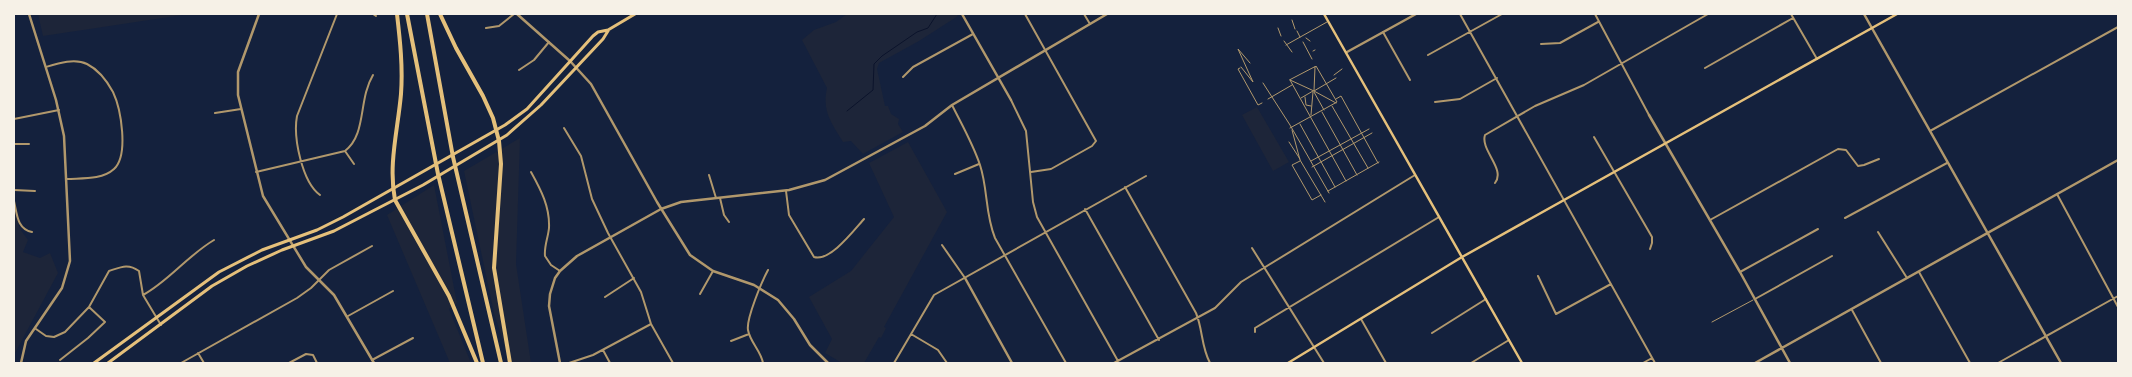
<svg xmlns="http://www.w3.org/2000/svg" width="2132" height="377" font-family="Montserrat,sans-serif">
<rect width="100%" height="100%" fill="#14213d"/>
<path fill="#1d2539" d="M38 14H189L43 36Z
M847 14H956L958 16 919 41 879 63 877 69 885 106H888L891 114 899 119 898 124 903 132 863 154 851 141 843 142C831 122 822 112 827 88L802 40 814 30 836 22Z
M1257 107 1289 162 1273 171 1242 115Z
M520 138 516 264 531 363H510L494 313 464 171Z
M908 142 947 212 884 327 886 328 881 338 879 337 864 363H842L825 353 832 339 809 297 851 271 894 217 869 163Z
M434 185 457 303 449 309 471 363H450L387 215Z
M14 207 20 229 28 240 23 252 40 258 50 253 58 273 14 355Z"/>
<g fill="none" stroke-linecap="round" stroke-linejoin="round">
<path stroke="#0b132b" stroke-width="1" d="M847 111 873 90 874 64 882 56 917 32 928 28 937 14"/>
<path stroke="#b1986c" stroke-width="1" d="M1712 322 1753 300"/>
<path stroke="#b1986c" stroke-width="1" d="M1292 20 1295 29
M1278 28 1281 36
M1297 31 1300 37
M1306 38 1310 41
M1284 41 1292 52
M1303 42 1312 59
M1286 45 1327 22
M1313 51 1315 50
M1241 67 1253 82 1238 49 1250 63
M1315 67 1314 91 1290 80Z
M1240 68 1238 69 1258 105 1262 103
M1334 75 1342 69
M1290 80 1346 181
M1263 83 1290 125 1329 193
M1314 92 1324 110
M1305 97 1306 105 1311 106
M1301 98 1313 91
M1268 99 1292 85
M1336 99 1341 96 1378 163
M1336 103 1314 91 1336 78
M1332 106 1368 168
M1322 112 1357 175
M1311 115 1313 92
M1300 124 1335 187
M1290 128 1337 102 1316 66 1315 67
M1292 130 1300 160 1325 202
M1289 142 1300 159
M1300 161 1292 165 1312 200 1321 195
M1311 161 1369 129
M1312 167 1372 133
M1328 191 1379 162"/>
<path stroke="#b1986c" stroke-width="2" d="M373 14 376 16
M1025 14 1096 141 1092 146 1051 169 1031 172
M1084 14 1090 24
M1460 14 1655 363
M1595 14 1649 115
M1791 14 1817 59
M486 28 499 26 514 14
M1383 32 1410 80
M1541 44 1560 43 1598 22
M1428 55 1502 14
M46 67C59 63 75 58 87 64 99 70 107 81 113 92 121 109 129 155 114 169 102 180 82 178 67 179
M1705 68 1793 18
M519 70 534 60 549 42
M903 77 913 67 973 34
M1011 100 1026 131 1033 202 1037 217 1118 361
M1435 102 1460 99 1497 78
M952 105C962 125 973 144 980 165 988 189 985 214 995 238L1066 363
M215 113 241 109
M14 119 59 110
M564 128 581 156 592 199 608 233 641 292 651 324 673 363
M1930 131 2118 27
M1594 137 1652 237V243L1650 249
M14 144H29
M345 151 354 164
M256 172 345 151C367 134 358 100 373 75
M531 172C541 190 550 207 549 228 548 238 544 246 545 256L551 265 560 271
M955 174 979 164
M709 175 716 198
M1495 183C1506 169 1480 150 1485 135L1535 106 1584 85 1708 14
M1125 187 1196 313C1203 330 1201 346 1210 363
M14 190 35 191
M786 191 789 215 814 257C830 262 854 230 864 219
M2057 194 2118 307
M320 195C302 182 293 137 297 116L337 14
M720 198 724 215 729 222
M14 201C17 214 17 229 32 232
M1085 209 1159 340
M1845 218 1947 163
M1710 220 1838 149 1846 150 1858 166 1864 165 1879 159
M1878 232 1907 278
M942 245 965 278
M1252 248 1324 363
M1740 272 1818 229
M1919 272 1970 363
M1538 276 1556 314 1611 284
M700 294 713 271
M143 295C169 281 187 256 214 240
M605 297 634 278
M1755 299 1832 256
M1852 310 1881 363
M348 316 393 291
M1361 319 1386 363
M36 329 46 336 54 337 65 332 89 307 109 271C121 267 128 263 139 271L143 295 161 325
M1255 332V328L1439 217
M1432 333 1486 299
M911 334 938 350 947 363
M731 341 749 334
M603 350 610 363
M198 353 204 363
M60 360 88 338 105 322 89 307
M372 360 413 338
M181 363 297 298 311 288 329 270 372 246
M289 363 306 354 313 355 317 363
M569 363 593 355 651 324
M763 363C761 351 750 342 748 330 746 319 762 281 768 270
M894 363 934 295 1146 176
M1114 363 1215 308 1241 282 1415 175
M1471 363 1509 340
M1643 363 1652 358
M1998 363 2118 296"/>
<path stroke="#b1986c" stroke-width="2.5" d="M259 14 238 72V95L263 196 306 267 334 295 374 363
M517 14 570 61 591 84 657 202 690 255 713 271 754 285 778 300 794 319 810 345 828 363
M962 14 1011 100
M1864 14 2061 363
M1347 52 1416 14
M1649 115 1740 272 1790 363
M965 278 1012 363
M21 363 26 341 62 288 70 261 64 136 56 100 29 14
M560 363 549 306 550 294 555 278 560 271 577 256 661 209 681 202 789 190 825 180 925 126 952 105 1107 14
M1755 363 2118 160"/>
<path stroke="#e5c07b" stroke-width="2.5" d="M1324 14 1522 363
M1288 363 1462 257 1897 14"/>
<path stroke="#e5c07b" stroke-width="3" d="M94 363 219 272 262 250 317 230 343 217 505 125 527 109 593 36 598 32 608 30 635 14
M108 363 212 286 247 266 282 250 334 231 423 185 507 135 541 105 603 39 608 31"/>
<path stroke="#e5c07b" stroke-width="4" d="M397 14C400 40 403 67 401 94 398 129 388 165 395 200L449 296 477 363
M407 14 438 174 483 363
M427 14 453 157 501 363
M440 14 456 48 483 96 493 118 499 141 501 164 494 268 510 363"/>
</g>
<rect width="2132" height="377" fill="none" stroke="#f6f1e7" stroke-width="30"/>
</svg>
